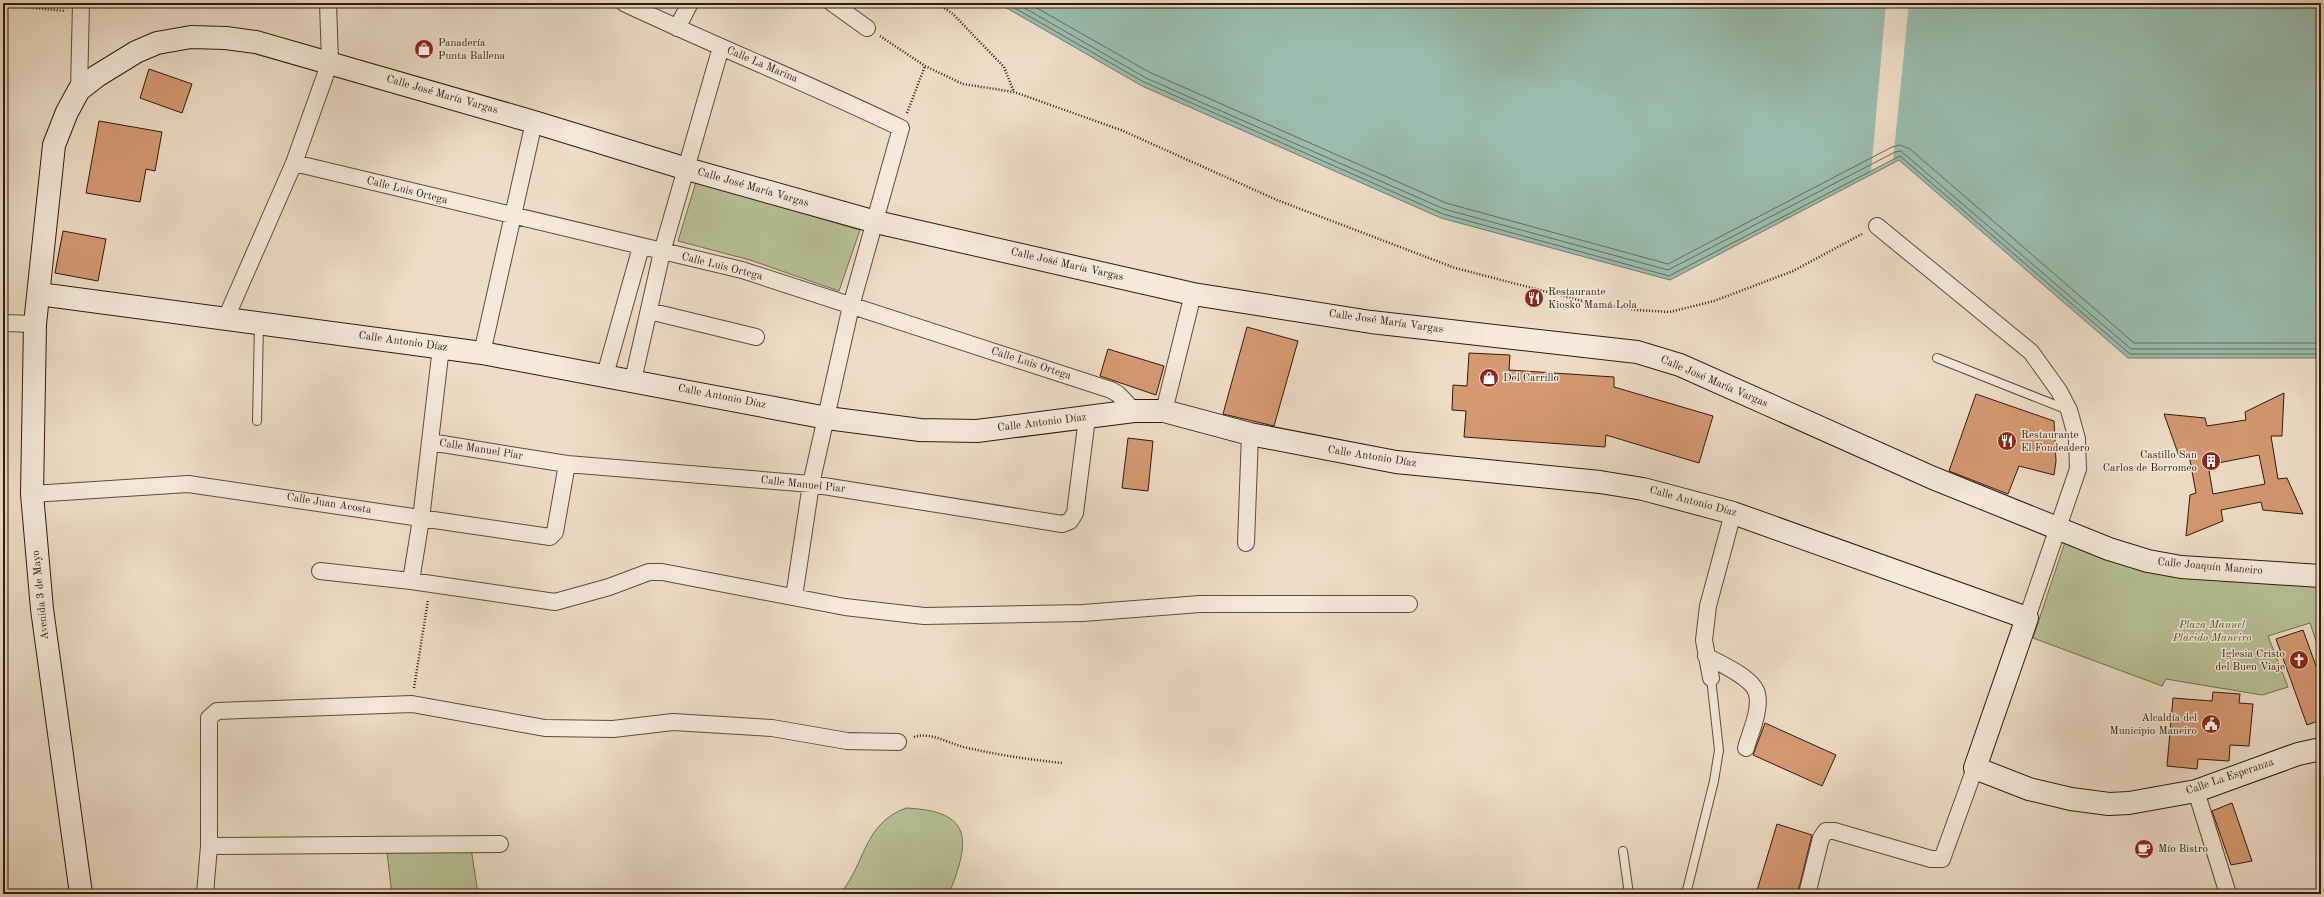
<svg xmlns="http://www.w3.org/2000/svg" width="2324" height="897" font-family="'Old Standard TT',serif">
<rect width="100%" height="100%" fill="#eeddc6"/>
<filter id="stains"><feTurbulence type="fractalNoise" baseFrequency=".005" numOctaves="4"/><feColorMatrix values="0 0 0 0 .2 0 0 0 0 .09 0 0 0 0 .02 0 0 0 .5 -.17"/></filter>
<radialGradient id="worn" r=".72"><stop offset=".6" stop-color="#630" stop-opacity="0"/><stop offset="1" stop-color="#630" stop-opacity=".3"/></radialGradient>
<path fill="#b6c297" stroke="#746e52" d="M696 182 860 230 839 291 750 260 678 241Z
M2065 542 2321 586V656L2310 623 2268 636 2288 687 2262 695 2166 679 2162 686 2033 638Z
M906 808C974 811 970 841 949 894H840C866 863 863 824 906 808Z
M471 848 478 894H392L387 853Z"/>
<path fill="#9abdb0" stroke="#717b6e" d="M998 3H2321V358H2128L1899 160 1670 280 1441 218 1142 86Z"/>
<path fill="#eeddc6" d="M1886 3H1909L1893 161 1871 172Z"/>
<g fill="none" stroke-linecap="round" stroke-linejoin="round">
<path stroke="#666b5e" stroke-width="1" d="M1006 3 1144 82 1443 214 1669 276 1900 156 2130 354H2321
M1016 3 1146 78 1444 209 1668 270 1895 152 1901 151 2131 349H2321
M1028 3 1149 72 1446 203 1668 264 1892 147 1900 145 1910 149 2134 343H2321"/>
</g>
<path fill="#d59972" stroke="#33190c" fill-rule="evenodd" d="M149 69 192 84 182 113 140 98Z
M99 121 162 132 155 171 146 169 140 202 86 193Z
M63 231 106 239 98 281 55 273Z
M1247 327 1298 341 1274 426 1223 414Z
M1108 349 1164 366 1156 395 1100 376Z
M1469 353 1510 355 1509 370 1614 377V387L1713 416 1699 463 1606 435 1605 447 1464 437 1466 411 1452 410 1453 385 1467 386Z
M2284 393 2282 436H2271L2278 479 2287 478 2303 514 2263 510 2261 502 2221 510 2223 521 2186 536 2190 495 2196 493 2189 455 2179 456 2164 414 2205 418 2207 426 2246 420 2245 412ZM2259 455 2265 484 2213 494 2208 465Z
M1976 394 2054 421 2056 461 2054 475 2019 466 2008 494 1949 471Z
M1128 438 1153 441 1148 491 1122 488Z
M2303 630 2321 680V720L2307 725 2276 639Z
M2213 692 2240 694 2239 703 2253 704 2249 746 2230 745 2229 761 2198 759 2197 769 2167 766 2173 698 2212 701Z
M1765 723 1836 755 1822 786 1753 755Z
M2232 803 2252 861 2231 865 2212 811Z
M1777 824 1812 835 1800 884 1797 894H1756Z"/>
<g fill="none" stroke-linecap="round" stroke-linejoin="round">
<g stroke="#624a3a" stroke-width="10">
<path id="lane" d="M1937 358 2068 410
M257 421 259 324
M1623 851 1629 894
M1686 894 1714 781 1719 750 1711 678"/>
</g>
<g stroke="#624a3a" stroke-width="18">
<path id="street" d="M624 3C715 46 810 84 901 128L851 306 811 484 794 597
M832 3 867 28
M677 28 690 3
M79 90 81 3
M294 163 742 270 1111 390 1118 394 1134 411
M1877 226 2031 352 2059 391 2069 410 2077 439 2078 469 2027 618
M649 311 756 337
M226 318 294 163 330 62 328 3
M3 323 35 324
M482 353 534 122
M605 375 641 247
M633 380 662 252 721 47
M1164 411 1193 294
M430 442 567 464 811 484 1062 524 1070 521 1075 513 1087 418
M32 494 188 484 550 537 555 532 567 464
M1246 543 1250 434
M320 571 411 581 555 602 609 587 649 572H662L845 607 924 616 1083 613 1200 604H1409
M411 581 421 519 441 347
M1706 656C1719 663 1754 678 1757 694 1761 710 1750 733 1746 748
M1711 678 1704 640 1708 606 1733 513
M2196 791 2228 894
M209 846 500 844
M205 894 209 846V718L217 711 412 704 545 728 613 729 673 722 772 728 847 741 898 742
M1807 894 1821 838 1826 831H1834L1931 859H1942L1975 768"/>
</g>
<g stroke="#33190c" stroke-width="24">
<path id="secondary" d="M39 294 482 353 827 418 920 430 977 431 1134 411H1164L1250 434 1396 462 1600 482 1643 489 1733 513 2027 618 1975 768 2029 789 2071 799 2109 804 2129 803 2196 791 2298 754 2321 749
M81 894 42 609 32 494 35 324 54 145 67 112 79 90 97 76 136 52 157 43 191 37 226 38 256 42 534 122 687 169 876 222 1193 294 1371 322 1637 352 1680 365 1933 478 2109 549 2148 561 2181 567 2321 576"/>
</g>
<path stroke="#33190c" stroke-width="2.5" stroke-dasharray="1 2" stroke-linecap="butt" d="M937 3 953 14 1004 67 1014 92
M3 5 65 11
M880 36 925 66 963 84 1014 92 1121 130 1277 200 1455 268 1590 303 1636 310 1670 312 1714 301 1793 271 1862 234
M907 113 925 66
M414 688 428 600
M914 737C931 731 951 745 968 748 999 755 1031 760 1063 763"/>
<use href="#lane" stroke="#f4e9da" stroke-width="8"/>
<use href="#street" stroke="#f4e9da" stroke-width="16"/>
<use href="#secondary" stroke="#f4e9da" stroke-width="22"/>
</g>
<defs>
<g id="shop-disc" transform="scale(1)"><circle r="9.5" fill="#8f2418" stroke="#f4e9da"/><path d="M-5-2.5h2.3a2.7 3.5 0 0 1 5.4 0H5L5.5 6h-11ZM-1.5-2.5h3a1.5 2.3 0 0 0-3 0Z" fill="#fff"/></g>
<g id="restaurant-disc" transform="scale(1)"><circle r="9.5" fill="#8f2418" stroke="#f4e9da"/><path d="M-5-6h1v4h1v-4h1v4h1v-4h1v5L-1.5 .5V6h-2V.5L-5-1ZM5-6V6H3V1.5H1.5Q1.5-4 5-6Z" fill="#fff"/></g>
<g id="building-disc" transform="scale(1)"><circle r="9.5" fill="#8f2418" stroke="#f4e9da"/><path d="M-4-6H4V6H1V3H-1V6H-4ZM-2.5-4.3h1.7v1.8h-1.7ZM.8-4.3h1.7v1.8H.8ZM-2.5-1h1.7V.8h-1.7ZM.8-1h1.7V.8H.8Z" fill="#fff"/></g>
<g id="church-disc" transform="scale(1)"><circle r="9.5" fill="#8f2418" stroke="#f4e9da"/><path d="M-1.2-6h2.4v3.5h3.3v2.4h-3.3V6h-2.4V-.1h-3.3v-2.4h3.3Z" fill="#fff"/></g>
<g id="civic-disc" transform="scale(1)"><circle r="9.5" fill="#8f2418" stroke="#f4e9da"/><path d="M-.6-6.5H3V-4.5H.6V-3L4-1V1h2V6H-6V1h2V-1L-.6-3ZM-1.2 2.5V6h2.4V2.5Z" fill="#fff"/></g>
<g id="cafe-disc" transform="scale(1)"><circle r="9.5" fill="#8f2418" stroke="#f4e9da"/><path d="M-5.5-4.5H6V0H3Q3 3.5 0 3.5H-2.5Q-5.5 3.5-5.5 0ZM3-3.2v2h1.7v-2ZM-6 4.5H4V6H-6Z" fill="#fff"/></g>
</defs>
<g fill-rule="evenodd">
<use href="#shop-disc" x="424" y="49"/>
<use href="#restaurant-disc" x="1534" y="298"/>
<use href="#shop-disc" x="1489" y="378"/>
<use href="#restaurant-disc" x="2007" y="441"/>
<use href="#building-disc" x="2211" y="461"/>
<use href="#church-disc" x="2299" y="660"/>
<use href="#civic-disc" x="2211" y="724"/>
<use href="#cafe-disc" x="2144" y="849"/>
</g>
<g text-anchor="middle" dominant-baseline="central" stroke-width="3" stroke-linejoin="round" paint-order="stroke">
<g font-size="11" fill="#33190c" stroke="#f4e9da" text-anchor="start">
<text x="438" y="43">Panadería<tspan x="438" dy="13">Punta Ballena</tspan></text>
<text x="1548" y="292">Restaurante<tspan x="1548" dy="13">Kiosko Mamá Lola</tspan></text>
<text x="1503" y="378">Del Carrillo</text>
<text x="2021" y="435">Restaurante<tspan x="2021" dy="13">El Fondeadero</tspan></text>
<text x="2197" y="455" text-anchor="end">Castillo San<tspan x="2197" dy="13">Carlos de Borromeo</tspan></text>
<text x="2285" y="654" text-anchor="end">Iglesia Cristo<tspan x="2285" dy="13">del Buen Viaje</tspan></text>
<text x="2197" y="718" text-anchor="end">Alcaldía del<tspan x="2197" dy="13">Municipio Maneiro</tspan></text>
<text x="2158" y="849">Mío Bistro</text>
</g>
<g font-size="11" fill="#33190c" stroke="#f4e9da">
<text transform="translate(762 65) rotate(23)">Calle La Marina</text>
<text transform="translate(442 95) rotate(16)">Calle José María Vargas</text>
<text transform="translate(753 188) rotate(16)">Calle José María Vargas</text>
<text transform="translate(407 191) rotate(14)">Calle Luis Ortega</text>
<text transform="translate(1067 265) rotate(13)">Calle José María Vargas</text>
<text transform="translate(722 267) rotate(14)">Calle Luis Ortega</text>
<text transform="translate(1386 322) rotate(8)">Calle José María Vargas</text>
<text transform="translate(403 342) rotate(8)">Calle Antonio Díaz</text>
<text transform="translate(1031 364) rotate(18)">Calle Luis Ortega</text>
<text transform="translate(1714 382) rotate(23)">Calle José María Vargas</text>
<text transform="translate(722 397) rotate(11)">Calle Antonio Díaz</text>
<text transform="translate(1042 423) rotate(-7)">Calle Antonio Díaz</text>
<text transform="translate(481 450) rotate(9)">Calle Manuel Piar</text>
<text transform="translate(1372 457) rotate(9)">Calle Antonio Díaz</text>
<text transform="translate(803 485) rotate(6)">Calle Manuel Piar</text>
<text transform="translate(1693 502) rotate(15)">Calle Antonio Díaz</text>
<text transform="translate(329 504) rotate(9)">Calle Juan Acosta</text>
<text transform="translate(2210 567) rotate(5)">Calle Joaquín Maneiro</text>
<text transform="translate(41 595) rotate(-96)">Avenida 3 de Mayo</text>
<text transform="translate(2230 777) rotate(-19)">Calle La Esperanza</text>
</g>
<g font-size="11" font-style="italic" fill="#5a4c36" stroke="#f4e9da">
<text x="2212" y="625">Plaza Manuel<tspan x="2212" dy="13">Plácido Maneiro</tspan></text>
</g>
</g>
<rect width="2324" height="897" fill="none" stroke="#eeddc6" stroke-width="16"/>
<rect x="4" y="4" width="2316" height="889" fill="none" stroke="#33190c" stroke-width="2"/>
<rect x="8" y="8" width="2308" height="881" fill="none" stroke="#33190c"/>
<rect width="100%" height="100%" filter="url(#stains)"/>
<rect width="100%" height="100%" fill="url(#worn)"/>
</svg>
